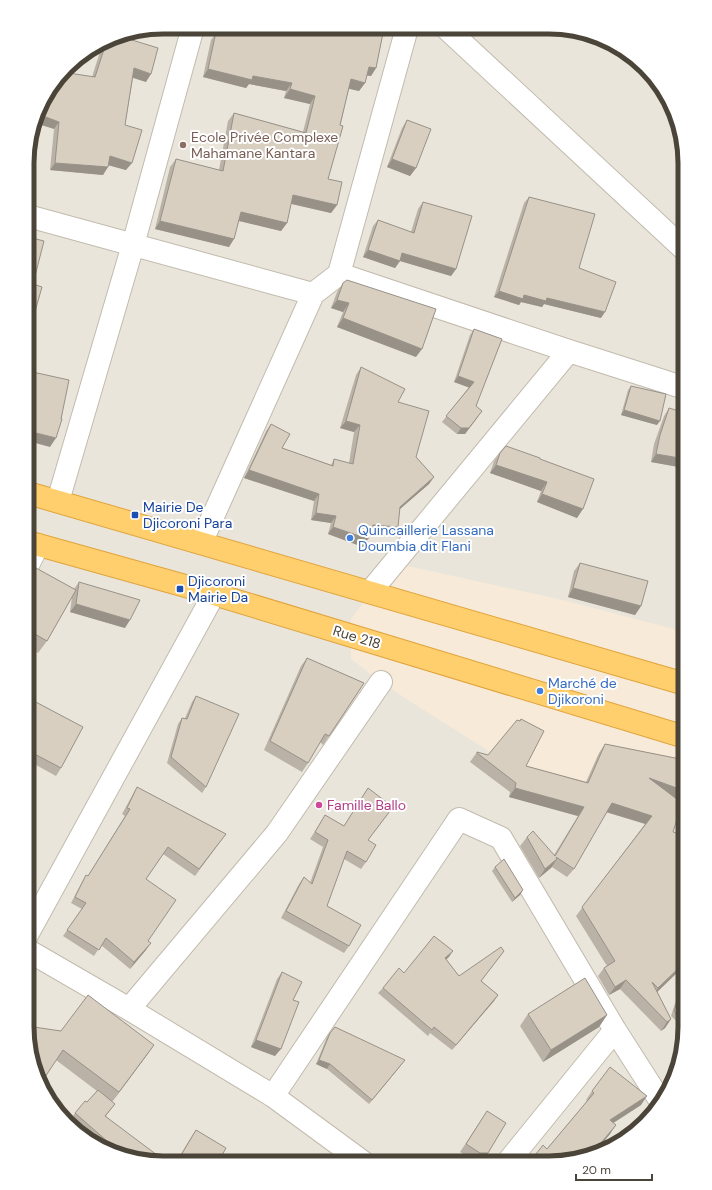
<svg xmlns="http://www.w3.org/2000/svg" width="712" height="1190" font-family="'DM Sans',sans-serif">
<rect width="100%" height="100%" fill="#f6f3ec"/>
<path fill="#eae5da" d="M163 27 567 28 632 55 675 111 685 163V1036L675 1079 657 1110 601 1153 549 1163 145 1162 80 1135 37 1079 27 1027 28 145 41 103 73 61 111 37Z"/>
<path fill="#f7ead8" d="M394 563 563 600 685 632V818L608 796 498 757 408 700 381 682 351 659V619Z"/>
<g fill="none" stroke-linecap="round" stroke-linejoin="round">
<g stroke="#c2bbae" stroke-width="24">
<path id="minor" d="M446 28 685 250
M28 216 313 294
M339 274 569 351 685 388
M58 501 133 245 193 27
M201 543 313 294 339 274 407 28
M28 565 38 545
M370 592 569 351
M27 935 214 594
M27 950 129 1009 273 1096 363 1162
M129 1009 277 833 381 682
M273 1096 459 819 501 838 615 1030 661 1102
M507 1163 615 1030"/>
</g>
<g stroke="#e0a43c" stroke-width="24">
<path id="highway" d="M28 493 685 684
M28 542 214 594 685 737"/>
</g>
<use href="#minor" stroke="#fff" stroke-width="22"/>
<use href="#highway" stroke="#ffcf6e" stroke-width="22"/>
</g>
<path fill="#bab2a6" d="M217 27 384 28 376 68 371 76 367 75 365 83 359 91 349 88 328 179 337 205 331 213 291 204 287 223 281 231 239 221 229 247 155 229 170 167 176 159 219 170 228 121 234 113 303 132 310 104 284 98 286 91 249 84 246 88 203 77 211 40 217 32Z
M111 37 146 82 133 78 125 125 126 170 108 165 103 175 50 170 54 129 75 74 92 77 103 42Z
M407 120 416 168 410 176 387 167 402 128Z
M529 197 579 268 601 318 544 304 542 307 521 302 519 305 494 297 524 203Z
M423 202 456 269 451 276 400 261 395 268 363 257 373 226 378 220 411 232 418 209Z
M343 283 416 357 337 327 343 312 331 308 337 292Z
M474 329 476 406 478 417 465 434H457L442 422 469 387 454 382 470 335Z
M361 367 398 402 416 457 434 477 429 484 399 510 393 535 370 533 363 547 328 534 331 523 311 520 314 501 244 478 266 431 271 424 282 448 331 465 334 459 349 463 354 432 340 428 356 375Z
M631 386 657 425 621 415 628 390Z
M669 408 684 468 651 462 654 444 664 416Z
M500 453 540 459 577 518 537 502 541 491 490 473 494 461Z
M685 510V526L680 524Z
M580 563 641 606 635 615 568 597 574 571Z
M36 568 74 589 79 582 125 628 70 612 72 597 47 641 38 653 27 647 28 581Z
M307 658 364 683 323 745 320 742 308 763 302 772 264 750 301 666Z
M196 696 206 787 202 793 167 763 178 724 182 718H185L192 702Z
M32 700 61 768 56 776 27 760V707Z
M521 719 526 766 586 782 599 753 605 744 685 760V802L676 799 673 832 685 965 657 992 671 1019 665 1028 661 1031 620 989 609 995 598 976 604 968 607 966 576 916 645 824 606 812 574 869 567 877 552 867 539 878 520 846 527 837 554 855 578 816 509 797 510 792 470 762 477 752 488 755Z
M137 787 226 834 195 876 163 854 146 879 148 941 146 950 130 969 101 945 94 956 63 936 82 909 71 903 82 882 86 875 88 876 125 816 122 814 133 794Z
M368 788 388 814 368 840 366 862 361 869 344 859 327 906 349 946 344 953 281 918 299 884 304 877 310 883 323 847 310 839 321 822 325 815 344 826Z
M495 867 523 890 520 895 512 902 492 871Z
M504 951 481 981 498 995 494 1001 452 1050 430 1033 428 1036 378 993 383 988 404 973 449 957 446 959 459 976Z
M282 972 293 1000 275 1056 251 1047 277 979Z
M685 972V1029L671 1016Z
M528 1014 607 1015 599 1027 543 1062 520 1026Z
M27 1027 147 1055 112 1102 115 1104 106 1116 145 1162 94 1141 70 1120 75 1113 87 1102 97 1091 56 1060 41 1084 37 1079Z
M335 1027 402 1064 369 1104 327 1069 316 1064 327 1037Z
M592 1091 641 1105 613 1123 610 1134 596 1151 547 1149 587 1101 586 1100Z
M487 1111 482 1161H474L460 1152Z
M196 1130 218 1162H176L190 1139Z"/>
<path fill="#979187" d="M369 67 376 68 371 76 363 75Z
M134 68 151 74 146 82 128 76Z
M208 69 253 76 292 83 286 91 249 84 246 88 203 77Z
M351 79 365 83 359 91 345 88Z
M290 89 315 96 310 104 284 98Z
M38 114 59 122 54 129 35 123Z
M110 156 132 163 126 170 104 164Z
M392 159 416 168 410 176 387 167Z
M55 163 108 167 103 175 50 170Z
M293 195 337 205 331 213 288 203Z
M241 212 287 223 281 231 235 220Z
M160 221 234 239 229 247 155 229Z
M368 250 402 253 456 269 451 276 400 261 395 268 363 257Z
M499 291 524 295 547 298 605 312 601 318 544 304 542 307 521 302 519 305 494 297Z
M337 300 349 303 343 312 331 308Z
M343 318 422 349 416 357 337 327Z
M28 321 32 322 28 329Z
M458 376 474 382 470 388 454 382Z
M624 410 660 421 657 425 621 415Z
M482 411 465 434H457L461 428Z
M346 421 360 425 354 432 340 428Z
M28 431 56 438 50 447 28 441Z
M656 454 685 459V467L684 468 651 462Z
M496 465 547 482 541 491 490 473Z
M249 470 319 494 314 501 244 478Z
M434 477 429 484 394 514 400 507Z
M542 494 583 509 577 518 537 502Z
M316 513 336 516 331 523 311 520Z
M683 520H685V526L680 524Z
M373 525 398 527 393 535 368 533Z
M333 527 368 539 363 547 328 534Z
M573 588 641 606 635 615 568 597Z
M76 604 130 620 125 628 70 612Z
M649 778 685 791V802L642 786Z
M515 788 584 807 578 816 509 797Z
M612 803 652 816 646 824 606 812Z
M557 859 551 868 539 878 545 869Z
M523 890 520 895 512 902 515 898Z
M151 943 146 950 130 969 134 962Z
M453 951 449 957 441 964 445 958Z
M685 962V965L652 997 658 988Z
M626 980 620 989 609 995 615 987Z
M498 995 494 1001 452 1050 456 1045Z
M607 1015 599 1027 543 1062 551 1050Z
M671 1019 665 1028 661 1031 667 1022Z
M256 1040 281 1049 275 1056 251 1047Z
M154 1045 147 1055 112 1102 119 1092Z
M319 1060 330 1064 327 1069 316 1064Z
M405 1060 402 1064 369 1104 372 1100Z
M647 1096 641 1105 604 1129 610 1120Z
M616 1125 610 1134 593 1154 595 1150Z
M480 1153H488L482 1161H474Z"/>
<path fill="#d8cfc1" stroke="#979187" d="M222 27 384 28 376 68 369 67 365 83 351 79 340 125 343 126 328 179 342 182 337 205 293 195 287 223 241 212 234 239 160 221 176 159 223 171 234 113 306 133 315 96 290 89 292 83 253 76 252 80 208 69 216 32 221 33Z
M119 36 158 48 151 74 134 68 125 125 142 130 132 163 110 156 108 167 55 163 59 122 38 114 41 103 65 71 75 74 95 77 107 40 111 37Z
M407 120 431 129 416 168 392 159Z
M529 197 595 214 579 268 616 282 605 312 547 298 546 301 524 295 523 299 499 291Z
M423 202 472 216 456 269 402 253 400 261 368 250 378 220 414 233Z
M28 237 44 241 33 284 42 287 32 322 28 321Z
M347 280 436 309 422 349 343 318 349 303 337 300 343 283Z
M474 329 502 339 476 406 482 411 469 428H461L446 416 474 382 458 376Z
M361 367 405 389 398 402 429 411 416 457 434 477 400 507 398 527 373 525 368 539 333 527 336 516 316 513 319 494 249 470 271 424 290 434 282 448 333 466 334 459 353 464 360 425 346 421Z
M28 371 69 380 61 419H62L56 438 28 431Z
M631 386 666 394 660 421 624 410Z
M669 408 685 413V459L656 454 660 435Z
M506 446 540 458V459L594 479 583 509 542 494 547 482 496 465 500 453Z
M580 563 648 581 641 606 573 588Z
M36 568 76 590 47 641 28 630V584Z
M79 582 140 600 130 620 76 604Z
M307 658 364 683 329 736 325 734 308 763 270 741Z
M196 696 239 714 206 787 171 757 182 718 187 719Z
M32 700 83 727 61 768 27 750V708Z
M521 719 544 731 526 766 588 783 605 744 685 760V791L649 778 682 803 673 832 685 835V962L658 988 652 982 671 1019 667 1022 626 980 615 987 604 968 615 961 582 907 652 816 612 803 574 869 556 857 557 859 545 869 527 837 533 831 555 856 584 807 515 788 516 783 477 753V752L488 755 517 720 520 721Z
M137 787 226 834 199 869 168 847 146 879 176 900 148 941 151 943 134 962 106 938 99 950 67 930 86 903 75 897 86 875 88 876 130 809 127 808Z
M368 788 393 807 368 840 376 845 366 862 347 851 327 906 361 925 349 946 286 911 304 877 312 884 328 840 315 832 325 815 344 826Z
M504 859 523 890 515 898 495 867Z
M434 936 453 951 445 958 459 976 501 947 504 951 481 981 498 995 456 1045 434 1027 432 1030 383 988 399 968 404 973Z
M282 972 302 982 293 1000 299 1002 281 1049 256 1040Z
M585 978 607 1015 551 1050 528 1014Z
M685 978V1022L674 1011Z
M88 995 154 1045 119 1092 63 1050 41 1083 37 1079 27 1026 61 1031Z
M335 1027 405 1060 372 1100 330 1064 319 1060 330 1033Z
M610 1067 647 1096 610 1120 616 1125 595 1150 599 1153 549 1163H529L543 1145 547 1149 594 1093 592 1091Z
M98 1090 115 1104 105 1116 165 1161 164 1162H145L115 1149H116L75 1113 85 1101 87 1102Z
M487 1111 506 1123 488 1153H480L466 1144Z
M196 1130 226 1148 218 1162H177Z"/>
<circle fill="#8d6e63" stroke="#fff" stroke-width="1.5" cx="183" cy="145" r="4"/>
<g fill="#1a4fb4" stroke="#fff" stroke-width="1.5">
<rect x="131" y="511" width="8" height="8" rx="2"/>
<rect x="176" y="585" width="8" height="8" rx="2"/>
</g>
<g fill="#3f7fe0" stroke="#fff" stroke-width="1.5">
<circle cx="350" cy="538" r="4"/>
<circle cx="540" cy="691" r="4"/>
</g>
<circle fill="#d1479c" stroke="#fff" stroke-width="1.5" cx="319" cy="805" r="4"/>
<g text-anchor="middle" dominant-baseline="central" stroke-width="4" stroke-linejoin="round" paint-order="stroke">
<g font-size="14" fill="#785e54" stroke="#fff" text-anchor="start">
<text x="191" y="137">Ecole Privée Complexe<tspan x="191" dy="16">Mahamane Kantara</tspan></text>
</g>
<g font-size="14" fill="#164399" stroke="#fff" text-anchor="start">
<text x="143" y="507">Mairie De<tspan x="143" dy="16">Djicoroni Para</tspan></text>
<text x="188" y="581">Djicoroni<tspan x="188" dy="16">Mairie Da</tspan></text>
</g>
<g font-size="14" fill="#366cbe" stroke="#fff" text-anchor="start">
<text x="358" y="530">Quincaillerie Lassana<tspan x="358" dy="16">Doumbia dit Flani</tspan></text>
<text x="548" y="683">Marché de<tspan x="548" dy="16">Djikoroni</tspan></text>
</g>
<g font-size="14" fill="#4b4439" stroke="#fff">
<text transform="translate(357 637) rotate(17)">Rue 218</text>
</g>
<g font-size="14" fill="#b23c85" stroke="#fff" text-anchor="start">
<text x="327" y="805">Famille Ballo</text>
</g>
</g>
<path d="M0 0H712V1190H0ZM163 34H549A129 129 0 0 1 678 163V1027A129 129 0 0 1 549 1156H163A129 129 0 0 1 34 1027V163A129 129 0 0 1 163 34Z" fill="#fff" fill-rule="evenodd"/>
<path fill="none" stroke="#4b4439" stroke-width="5" d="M163 34H549A129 129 0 0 1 678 163V1027A129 129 0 0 1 549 1156H163A129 129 0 0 1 34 1027V163A129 129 0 0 1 163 34Z"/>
<path d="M576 1174v6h76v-6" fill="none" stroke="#4b4439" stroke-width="2"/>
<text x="582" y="1174" font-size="12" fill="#4b4439" stroke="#ffffff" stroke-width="3" paint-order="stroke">20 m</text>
</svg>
